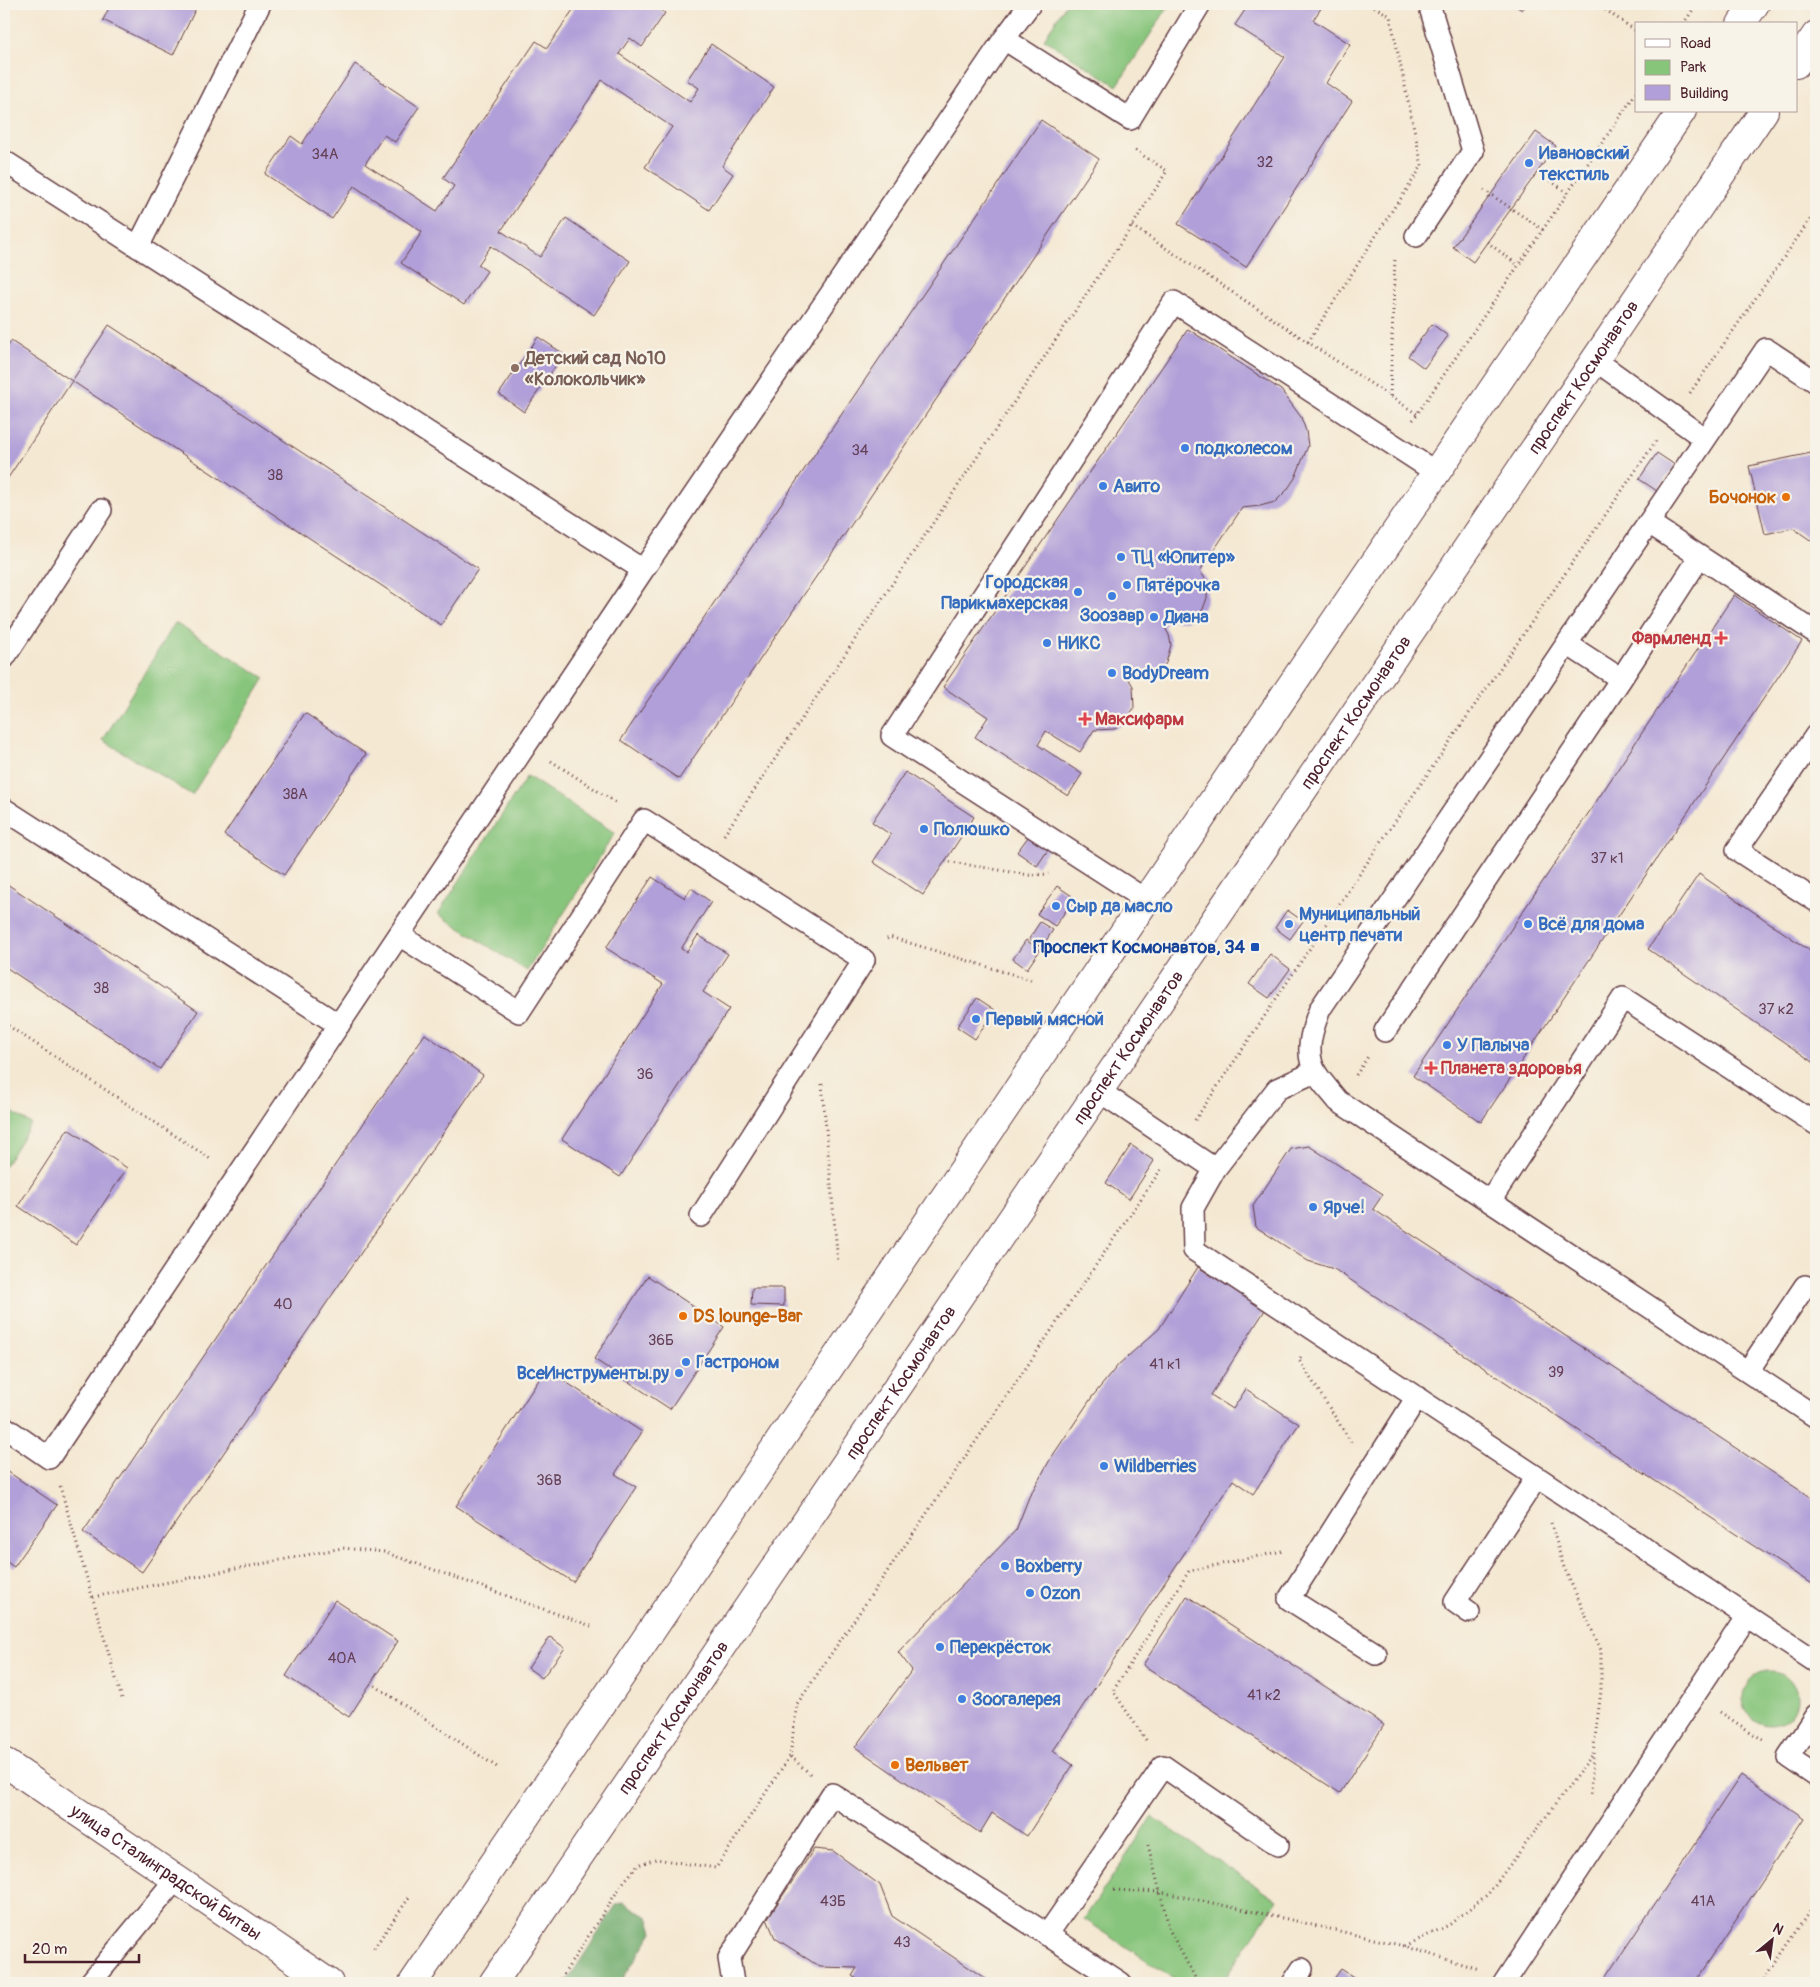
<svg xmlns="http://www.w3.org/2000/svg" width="1820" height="1987" font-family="Pangolin,sans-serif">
<rect width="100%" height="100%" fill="#f7f3e8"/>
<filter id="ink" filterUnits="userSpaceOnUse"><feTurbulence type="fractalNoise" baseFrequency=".02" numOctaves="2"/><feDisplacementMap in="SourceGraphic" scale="10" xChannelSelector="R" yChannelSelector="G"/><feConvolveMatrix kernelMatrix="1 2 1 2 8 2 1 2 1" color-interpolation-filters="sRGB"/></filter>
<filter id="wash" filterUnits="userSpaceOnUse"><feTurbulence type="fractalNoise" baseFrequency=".0096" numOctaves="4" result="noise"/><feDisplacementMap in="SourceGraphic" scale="20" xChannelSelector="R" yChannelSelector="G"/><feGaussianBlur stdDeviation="1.12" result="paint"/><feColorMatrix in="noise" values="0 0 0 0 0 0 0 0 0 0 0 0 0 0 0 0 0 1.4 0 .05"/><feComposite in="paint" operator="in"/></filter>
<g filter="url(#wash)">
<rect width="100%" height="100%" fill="#f4e8d2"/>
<path fill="#87c57b" stroke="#687253" d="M1066 4H1170L1117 86 1044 39Z
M175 623 265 678 192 795 103 740Z
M527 776 615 833 527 971 438 914Z
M4 1107 31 1124 4 1167Z
M1743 1698a27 27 0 1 1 54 0a27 27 0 1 1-54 0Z
M1152 1817 1277 1900 1222 1983H1181L1084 1919Z"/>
<path fill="#6daa6b" stroke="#5c644b" d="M624 1902 649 1918 653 1932 620 1983H566L616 1905Z"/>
<g id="blocks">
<path fill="#b09fd8" d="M111 4H198L173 55 103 20Z
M577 4H652L665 13 642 47 630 38 619 54 690 102 699 88 687 80 711 44 774 87 722 166 733 174 709 210 645 167 672 127 602 80 501 231 540 257 566 218 630 261 594 315 491 246 478 265 487 271 464 305 401 263 422 232 354 186 332 219 265 174 291 136 302 144 355 64 419 107 395 142 384 135 365 164 437 211 454 186 443 178 536 41 547 48Z
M1249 4H1324L1313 20 1350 44 1326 83 1352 101 1246 267 1178 224 1285 57 1235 25Z
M1513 4H1527L1522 10Z
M1041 120 1099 159 679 779 621 740Z
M1536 132 1556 146 1473 262 1453 247Z
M1432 324 1448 336 1424 368 1408 356Z
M109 325 478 569 441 625 72 381Z
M1188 329 1281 390 1301 417 1306 431 1308 446 1295 478 1287 490 1275 502 1260 506 1242 508 1200 571 1206 580 1207 588V598L1203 609 1196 617 1187 621 1168 620 1164 626 1169 635 1171 645 1166 663 1159 672 1151 676 1131 673 1128 678 1133 686 1134 708 1123 724 1115 729 1094 730 1080 752 1046 731 1038 745 1082 774 1068 796 975 737 988 717 943 687Z
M538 337 564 354 524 412 499 394Z
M11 341 72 381 4 484V353Z
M1816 452V544L1793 528 1765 534 1749 466Z
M1657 453 1675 465 1657 491 1639 479Z
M1734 595 1802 641 1481 1122 1413 1076Z
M305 713 366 754 284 875 224 835Z
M905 772 974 817 923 895 873 862 891 835 872 822Z
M1031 833 1050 847 1037 866 1017 852Z
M1699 874 1816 955V1064L1648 949Z
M652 877 685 898 691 888 711 902 681 949 687 952 698 935 728 954 703 992 729 1009 620 1177 562 1139 663 984 606 948Z
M4 882 198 1011 160 1069 4 966Z
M1057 886 1075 898 1055 926 1037 914Z
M1287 910 1303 921 1290 939 1275 928Z
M1040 922 1053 930 1042 947 1029 939Z
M1026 940 1040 950 1027 969 1013 959Z
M1270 954 1290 969 1269 998 1249 984Z
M977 998 995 1010 975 1039 957 1027Z
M425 1034 483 1075 142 1572 83 1532Z
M68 1129 127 1168 76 1245 18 1206Z
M1131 1145 1154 1161 1129 1199 1106 1183Z
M1309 1146 1383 1194 1373 1209 1816 1501V1587L1334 1269 1308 1261 1256 1227 1253 1206 1291 1149Z
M1198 1267 1265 1310 1211 1395 1233 1409 1246 1389 1299 1424 1253 1494 1233 1480 1053 1751 1073 1765 1027 1836 992 1813 980 1833 855 1747 912 1670 898 1652 1016 1530 1029 1497 1051 1458 1092 1397 1119 1364 1159 1329Z
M648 1276 724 1327 670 1409 594 1359Z
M752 1288H784V1306L751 1305Z
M546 1369 642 1432 615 1474 636 1487 573 1582 456 1506Z
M4 1469 57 1505 14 1567 4 1560Z
M1187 1596 1384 1725 1340 1793 1143 1665Z
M335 1600 398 1641 349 1717 286 1676Z
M550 1637 565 1648 542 1678 528 1668Z
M1741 1775 1804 1818 1694 1983H1602Z
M814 1849 833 1851 880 1885 892 1916 992 1983H863L852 1976 857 1968 820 1967 775 1938 767 1919Z
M1341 1969 1363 1983H1331Z"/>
</g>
</g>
<g filter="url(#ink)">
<use href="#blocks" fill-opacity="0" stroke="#643d44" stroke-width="1"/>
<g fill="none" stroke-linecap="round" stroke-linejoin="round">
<g stroke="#643d44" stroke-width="24">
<path id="service" d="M1030 4 1004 39 1130 119 1200 4
M4 161 643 570 1004 39
M1416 236 1473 151 1429 4
M138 247 260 4
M1595 360 1705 439
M1816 382 1766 349 1320 1009C1312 1029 1304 1053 1316 1073 1322 1083 1331 1092 1338 1101L1816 1417
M1649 523 1816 633
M1567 644 1621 679
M4 658 101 510
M1816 735 1737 850 1816 901
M4 809 339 1025
M1146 900 892 736 1174 302 1437 473
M399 935 519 1012 644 820 864 960 701 1216
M1385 1031 1621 679 1692 569
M1315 1072 1277 1089 1215 1169 1193 1208 1194 1250 1816 1662
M1099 1091 1215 1169
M1490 1201 1623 998 1816 1124
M1748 1371 1805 1286
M4 1427 49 1458 643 570
M1469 1612 1455 1602 1537 1477
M1376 1654 1289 1599 1417 1397
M1816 1715 1788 1757 1816 1776
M1047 1935 1163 1766 1278 1845
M90 1983 176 1879
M733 1983 729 1958 832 1794 1121 1983
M1293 1983 1302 1969
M1504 1983 1747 1616"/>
</g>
<g stroke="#643d44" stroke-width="30">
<g id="minor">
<path id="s1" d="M4 1762 329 1983"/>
</g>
</g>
<g stroke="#643d44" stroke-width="30">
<g id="tertiary">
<path d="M1741 24 1755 4"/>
<path d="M1796 64 1816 35"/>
<path d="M413 1983 1248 749 1682 111"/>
<path id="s2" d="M493 1983 1764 111"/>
</g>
</g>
<path stroke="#643d44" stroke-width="3" stroke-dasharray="1 4" stroke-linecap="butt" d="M1370 4 1390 16 1422 166 1398 203V206
M1597 4 1636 31
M1683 24 1697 4
M1538 172 1568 193
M1484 190 1543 230
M1132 226 1417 414
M1487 242 1518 265
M1308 342 1397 203
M1690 393 1816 211
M1390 396 1395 257
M1413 420 1636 93
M551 761 618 804
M724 835 1132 226 1167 171 1133 149
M945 861 1029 875 1049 874
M887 939 890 937 1031 980
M4 1023 212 1160
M1356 1075 1369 1055
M822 1084 838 1263
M1195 1120 1383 839 1656 441
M1301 1357 1299 1360 1351 1442
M60 1486 122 1699
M1551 1523 1563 1565 1601 1650V1691L1593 1754 1591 1794
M93 1597 342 1548 384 1552 591 1626
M371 1683 497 1767
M1720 1712 1763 1740
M1146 1740 1113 1691 1189 1571 1282 1551
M810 1774 790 1756 797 1704 1162 1168
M1148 1845 1170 1931 1198 1983
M1114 1890 1161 1892 1287 1919 1404 1946 1478 1969
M1405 1946 1449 1925 1488 1894 1593 1754
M374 1948 411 1895
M558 1983 622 1884 638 1865 656 1859 716 1868 790 1756
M1762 1983 1816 1903"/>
<use href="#service" stroke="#fff" stroke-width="21"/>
<use href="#minor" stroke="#fff" stroke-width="28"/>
<use href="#tertiary" stroke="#fff" stroke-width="28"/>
</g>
</g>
<g fill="#3f7fe0" stroke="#f7f3e8" stroke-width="2">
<circle cx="1529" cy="163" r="5"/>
<circle cx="1185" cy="448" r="5"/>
<circle cx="1103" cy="486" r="5"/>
<circle cx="1121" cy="557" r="5"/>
<circle cx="1127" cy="585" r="5"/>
<circle cx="1078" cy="592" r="5"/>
<circle cx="1112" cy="596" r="5"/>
<circle cx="1154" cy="617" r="5"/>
<circle cx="1047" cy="643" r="5"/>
<circle cx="1112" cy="673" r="5"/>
<circle cx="924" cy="829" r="5"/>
<circle cx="1056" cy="906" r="5"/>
<circle cx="1289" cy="924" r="5"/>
<circle cx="1528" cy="924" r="5"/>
<circle cx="976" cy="1019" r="5"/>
<circle cx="1447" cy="1045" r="5"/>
<circle cx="1313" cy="1207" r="5"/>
<circle cx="686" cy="1362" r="5"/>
<circle cx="679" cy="1373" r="5"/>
<circle cx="1104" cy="1466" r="5"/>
<circle cx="1005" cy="1566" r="5"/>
<circle cx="1030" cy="1593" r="5"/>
<circle cx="940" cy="1647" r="5"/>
<circle cx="962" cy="1699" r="5"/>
</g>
<circle fill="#8d6e63" stroke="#f7f3e8" stroke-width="2" cx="515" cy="368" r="5"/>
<g fill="#e8710a" stroke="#f7f3e8" stroke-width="2">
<circle cx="1786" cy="497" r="5"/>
<circle cx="683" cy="1316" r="5"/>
<circle cx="895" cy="1765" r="5"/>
</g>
<g fill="#e0444e" stroke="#f7f3e8" stroke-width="2">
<path d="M1718.5 630.5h5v5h5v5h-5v5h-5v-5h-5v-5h5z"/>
<path d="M1082.5 711.5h5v5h5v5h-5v5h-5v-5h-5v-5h5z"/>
<path d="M1428.5 1060.5h5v5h5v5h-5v5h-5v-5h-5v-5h5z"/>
</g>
<rect fill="#1a4fb4" stroke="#f7f3e8" stroke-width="2" x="1250" y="942" width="10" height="10" rx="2.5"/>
<g text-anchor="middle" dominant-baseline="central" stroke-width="4.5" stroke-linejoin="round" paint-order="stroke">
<g font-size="15" fill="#643f56">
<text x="325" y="154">34А</text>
<text x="1265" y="162">32</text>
<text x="860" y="450">34</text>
<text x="275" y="475">38</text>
<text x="295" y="794">38А</text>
<text x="1607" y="858">37 к1</text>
<text x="101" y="988">38</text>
<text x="1776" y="1009">37 к2</text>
<text x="645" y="1074">36</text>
<text x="283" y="1304">40</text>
<text x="661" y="1340">36Б</text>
<text x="1165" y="1364">41 к1</text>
<text x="1556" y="1372">39</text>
<text x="549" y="1480">36В</text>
<text x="342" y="1658">40А</text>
<text x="1264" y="1695">41 к2</text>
<text x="833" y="1901">43Б</text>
<text x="1703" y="1901">41А</text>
<text x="902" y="1942">43</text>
</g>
<g font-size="18" font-weight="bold" fill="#366cbe" stroke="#f7f3e8" text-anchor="start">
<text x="1539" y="153">Ивановский<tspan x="1539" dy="21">текстиль</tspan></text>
<text x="1195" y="448">подколесом</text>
<text x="1113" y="486">Авито</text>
<text x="1131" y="557">ТЦ «Юпитер»</text>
<text x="1068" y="582" text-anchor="end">Городская<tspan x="1068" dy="21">Парикмахерская</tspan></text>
<text x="1137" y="585">Пятёрочка</text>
<text x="1112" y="615" text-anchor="middle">Зоозавр</text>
<text x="1164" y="617">Диана</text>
<text x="1057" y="643">НИКС</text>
<text x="1122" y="673">BodyDream</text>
<text x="934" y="829">Полюшко</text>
<text x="1066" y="906">Сыр да масло</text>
<text x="1299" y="914">Муниципальный<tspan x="1299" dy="21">центр печати</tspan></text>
<text x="1538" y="924">Всё для дома</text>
<text x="986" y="1019">Первый мясной</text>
<text x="1457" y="1045">У Палыча</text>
<text x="1323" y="1207">Ярче!</text>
<text x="696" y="1362">Гастроном</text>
<text x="669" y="1373" text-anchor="end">ВсеИнструменты.ру</text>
<text x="1114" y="1466">Wildberries</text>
<text x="1015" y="1566">Boxberry</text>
<text x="1040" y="1593">Ozon</text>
<text x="950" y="1647">Перекрёсток</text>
<text x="972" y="1699">Зоогалерея</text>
</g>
<g font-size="18" font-weight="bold" fill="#785e54" stroke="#f7f3e8" text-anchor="start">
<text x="525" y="358">Детский сад №10<tspan x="525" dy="21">«Колокольчик»</tspan></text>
</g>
<g font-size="18" fill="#4a1f2b" stroke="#f7f3e8">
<text stroke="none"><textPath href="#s2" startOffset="1941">проспект Космонавтов</textPath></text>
<text stroke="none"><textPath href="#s2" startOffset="1536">проспект Космонавтов</textPath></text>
<text stroke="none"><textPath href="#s2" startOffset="1131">проспект Космонавтов</textPath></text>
<text stroke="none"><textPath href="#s2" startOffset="726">проспект Космонавтов</textPath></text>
<text stroke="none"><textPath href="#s2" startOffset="321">проспект Космонавтов</textPath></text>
<text stroke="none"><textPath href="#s1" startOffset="196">улица Сталинградской Битвы</textPath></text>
</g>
<g font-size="18" font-weight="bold" fill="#c56008" stroke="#f7f3e8" text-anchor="start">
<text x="1776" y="497" text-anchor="end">Бочонок</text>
<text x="693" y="1316">DS lounge-Bar</text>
<text x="905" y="1765">Вельвет</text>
</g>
<g font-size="18" font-weight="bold" fill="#be3a42" stroke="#f7f3e8" text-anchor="start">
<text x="1711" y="638" text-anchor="end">Фармленд</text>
<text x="1095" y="719">Максифарм</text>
<text x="1441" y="1068">Планета здоровья</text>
</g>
<g font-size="18" font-weight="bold" fill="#164399" stroke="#f7f3e8" text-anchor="end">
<text x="1245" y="947">Проспект Космонавтов, 34</text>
</g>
</g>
<rect width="1820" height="1987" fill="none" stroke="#f7f3e8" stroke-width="20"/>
<rect x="1635" y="22" width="162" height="90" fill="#f7f3e8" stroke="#b29e9c"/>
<rect x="1645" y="39" width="25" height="8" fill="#ffffff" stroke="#b29e9c"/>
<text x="1680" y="48" font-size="15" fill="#4a1f2b">Road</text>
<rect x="1645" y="60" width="25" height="15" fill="#87c57b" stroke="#b29e9c"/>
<text x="1680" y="72" font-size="15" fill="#4a1f2b">Park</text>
<rect x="1645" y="85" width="25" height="15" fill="#b09fd8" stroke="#b29e9c"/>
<text x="1680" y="98" font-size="15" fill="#4a1f2b">Building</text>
<g transform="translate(1772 1940) rotate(29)" stroke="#f7f3e8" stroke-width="4" paint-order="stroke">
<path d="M0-4L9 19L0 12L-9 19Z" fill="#4a1f2b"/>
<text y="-8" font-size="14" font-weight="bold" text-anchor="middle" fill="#4a1f2b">N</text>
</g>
<path d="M25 1954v8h114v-8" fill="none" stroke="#4a1f2b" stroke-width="2.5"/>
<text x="32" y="1954" font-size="15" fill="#4a1f2b" stroke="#f7f3e8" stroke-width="4" paint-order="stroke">20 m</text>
</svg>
